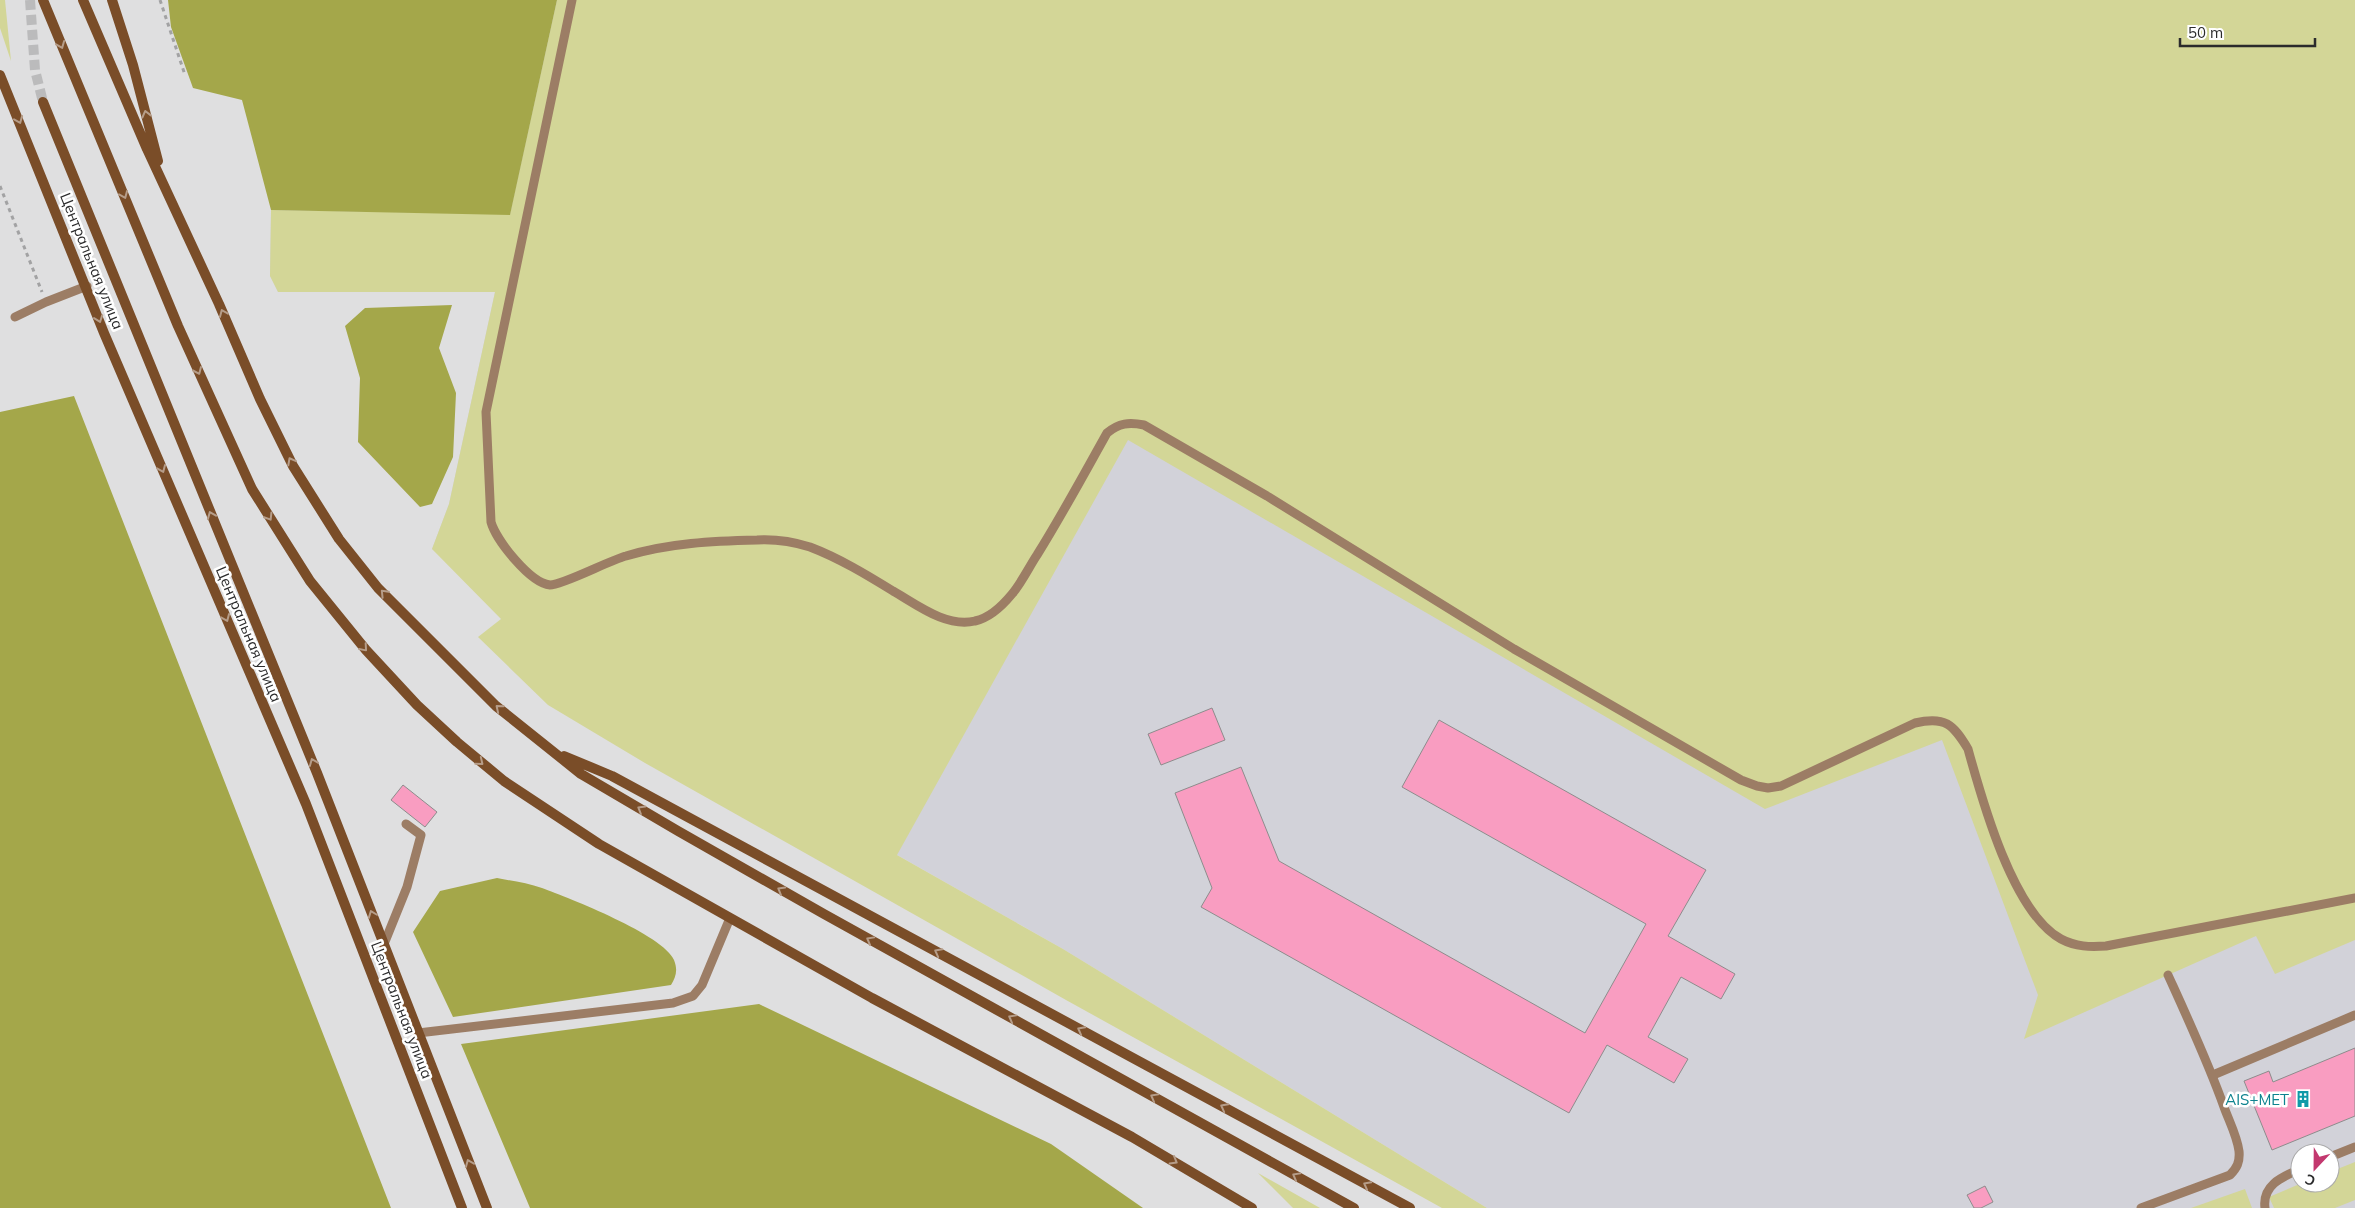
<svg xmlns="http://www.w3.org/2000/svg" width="2355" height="1208" font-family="Mulish,sans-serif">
<rect width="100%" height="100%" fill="#dfdfe0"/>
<path fill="#d2d2d9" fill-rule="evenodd" d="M557 0H2355V1208H1487L1063 949 714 751 432 549 449 504 495 292H278L270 276 271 210 510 214ZM2300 1153H2330V1183H2300Z"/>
<path fill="#d3d697" d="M0 0H5L11 61 0 28Z
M557 0H2355V940L2275 974 2256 936 2024 1039 2038 995 1942 740 1765 809 1128 440 897 855 1063 949 1487 1208H1442L1066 1000 645 763 548 705 478 637 501 619 432 549 449 504 495 292H278L270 276 271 210 510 214Z
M2355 1162V1200L2335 1208H2274L2269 1197 2302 1183H2330V1172Z
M1258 1173 1320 1208H1293Z
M2245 1189 2252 1208H2191Z"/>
<path fill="#a4a74a" d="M168 0H557L510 215 271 210 242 100 193 88 171 27Z
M452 305 439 348 456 393 453 457 432 504 420 507 358 442 360 378 345 326 365 308Z
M74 396 391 1208H0V412Z
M497 878C512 881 528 883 542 888 569 898 664 935 674 960 678 970 676 977 671 985L453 1017 413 932 440 891Z
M759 1004 1051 1144 1143 1208H530L461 1044Z"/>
<path fill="#f99dc1" stroke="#8d8c8c" d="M1212 708 1225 740 1161 765 1148 734Z
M1439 720 1706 870 1668 936 1735 974 1721 999 1681 977 1648 1037 1688 1059 1674 1083 1607 1045 1569 1113 1201 907 1212 888 1175 793 1241 767 1279 861 1585 1033 1646 924 1402 787Z
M403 785 437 812 425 827 391 800Z
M2355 1048V1116L2272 1150 2244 1081 2269 1071 2273 1082Z
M1985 1186 1993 1202 1981 1208H1974L1967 1195Z"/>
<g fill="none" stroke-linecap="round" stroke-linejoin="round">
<path stroke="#bbbbbc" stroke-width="10" stroke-dasharray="10 5" stroke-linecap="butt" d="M30 0 35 70 43 102"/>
<path stroke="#a2a2a3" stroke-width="3" stroke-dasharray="4 4" stroke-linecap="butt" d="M160 0 185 75
M0 186 42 292"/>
<path stroke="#9c7d65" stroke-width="9" d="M572 0 486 412 491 522C496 540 530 583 550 585 563 585 610 560 626 556 669 543 713 541 757 540 774 539 794 542 810 547 839 558 867 575 893 591 916 604 946 628 975 621 989 618 1003 605 1012 594 1022 582 1029 567 1037 555 1062 515 1084 474 1107 433 1119 423 1129 422 1144 425L1267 496 1514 649 1741 780 1757 786 1768 788 1781 786 1915 723C1945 716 1953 724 1968 749 1982 800 2013 913 2061 939 2076 947 2090 947 2106 946L2355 898
M15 317 46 302 87 286
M384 944 407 887 421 835 406 824
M418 1033 673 1003 693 996 702 985 730 918
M2213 1075 2355 1015
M2330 1157 2355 1147
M2141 1208 2230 1175C2237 1168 2240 1162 2239 1151 2237 1136 2229 1121 2224 1107 2208 1062 2188 1019 2168 975
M2265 1208C2262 1185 2282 1177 2300 1169"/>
<path stroke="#7a4d28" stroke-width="10" d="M43 0 178 326 252 489 310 581 366 650 417 705 457 742 504 781 599 844 872 998 1132 1137 1252 1208
M83 0 147 149 219 304 260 399 293 466 339 539 378 588 496 706 581 774 678 831 824 914 1354 1208
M112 0 133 65 158 161
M0 75 104 333 306 804 462 1208
M43 102 317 773 487 1208
M564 756 612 776 1410 1208"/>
</g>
<defs><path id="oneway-chevron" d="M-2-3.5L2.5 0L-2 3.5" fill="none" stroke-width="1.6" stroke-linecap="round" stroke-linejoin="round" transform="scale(1.25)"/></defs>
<g stroke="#b69d89">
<use href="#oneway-chevron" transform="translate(61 45) rotate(68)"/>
<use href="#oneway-chevron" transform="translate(146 114) rotate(-104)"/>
<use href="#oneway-chevron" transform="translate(19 120) rotate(68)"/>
<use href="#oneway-chevron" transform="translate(124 195) rotate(67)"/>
<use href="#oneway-chevron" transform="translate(223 313) rotate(-113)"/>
<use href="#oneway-chevron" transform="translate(99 319) rotate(70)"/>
<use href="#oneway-chevron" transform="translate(198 371) rotate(66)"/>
<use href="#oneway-chevron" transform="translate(291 461) rotate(-118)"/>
<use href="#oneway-chevron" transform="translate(162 469) rotate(67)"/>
<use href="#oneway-chevron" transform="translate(211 515) rotate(-112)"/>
<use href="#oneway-chevron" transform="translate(269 517) rotate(58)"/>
<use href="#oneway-chevron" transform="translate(384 593) rotate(-134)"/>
<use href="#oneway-chevron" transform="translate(226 618) rotate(67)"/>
<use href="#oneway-chevron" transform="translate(364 648) rotate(49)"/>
<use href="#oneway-chevron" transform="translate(499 708) rotate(-140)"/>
<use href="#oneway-chevron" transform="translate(313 762) rotate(-112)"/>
<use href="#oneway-chevron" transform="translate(480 762) rotate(39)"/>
<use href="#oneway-chevron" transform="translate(641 809) rotate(-149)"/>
<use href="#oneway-chevron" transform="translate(781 890) rotate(-150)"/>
<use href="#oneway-chevron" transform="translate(372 914) rotate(-111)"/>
<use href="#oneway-chevron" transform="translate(870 940) rotate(-151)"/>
<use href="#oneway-chevron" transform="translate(938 952) rotate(-152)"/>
<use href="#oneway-chevron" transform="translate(1012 1018) rotate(-151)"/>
<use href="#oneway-chevron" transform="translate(1081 1030) rotate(-152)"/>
<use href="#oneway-chevron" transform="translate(1154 1097) rotate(-151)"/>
<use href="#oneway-chevron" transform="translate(1224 1107) rotate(-152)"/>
<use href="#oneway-chevron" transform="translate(1174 1161) rotate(30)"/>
<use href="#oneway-chevron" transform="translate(469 1163) rotate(-112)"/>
<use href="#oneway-chevron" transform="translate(1296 1176) rotate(-151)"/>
<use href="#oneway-chevron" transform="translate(1367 1185) rotate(-152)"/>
</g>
<defs>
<g id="building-bare" transform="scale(1.35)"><path d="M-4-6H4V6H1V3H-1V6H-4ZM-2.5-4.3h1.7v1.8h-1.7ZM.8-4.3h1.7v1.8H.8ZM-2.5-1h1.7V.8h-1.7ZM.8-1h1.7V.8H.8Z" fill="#0f9aa8" stroke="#fff" stroke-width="2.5" paint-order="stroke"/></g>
</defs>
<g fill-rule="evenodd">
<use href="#building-bare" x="2303" y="1099"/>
</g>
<g text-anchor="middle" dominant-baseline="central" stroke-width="5" stroke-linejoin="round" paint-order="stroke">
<g font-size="15" fill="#2b2b2c" stroke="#fff">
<text transform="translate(92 261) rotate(68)">Центральная улица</text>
<text transform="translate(249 634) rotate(67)">Центральная улица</text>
<text transform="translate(402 1010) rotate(69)">Центральная улица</text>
</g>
<g font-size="15" fill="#0d838f" stroke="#fff" text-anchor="end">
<text x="2289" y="1099">AIS+MET</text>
</g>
</g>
<g transform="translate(2315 1168) rotate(202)"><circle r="24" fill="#ffffff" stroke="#aaaaab"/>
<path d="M0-4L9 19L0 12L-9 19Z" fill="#c3386f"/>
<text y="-8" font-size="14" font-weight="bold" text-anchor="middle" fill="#2b2b2c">С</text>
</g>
<path d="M2180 38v8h135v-8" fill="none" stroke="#2b2b2c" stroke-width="2.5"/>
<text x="2188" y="38" font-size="15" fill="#2b2b2c" stroke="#ffffff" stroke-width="4" paint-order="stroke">50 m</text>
</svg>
